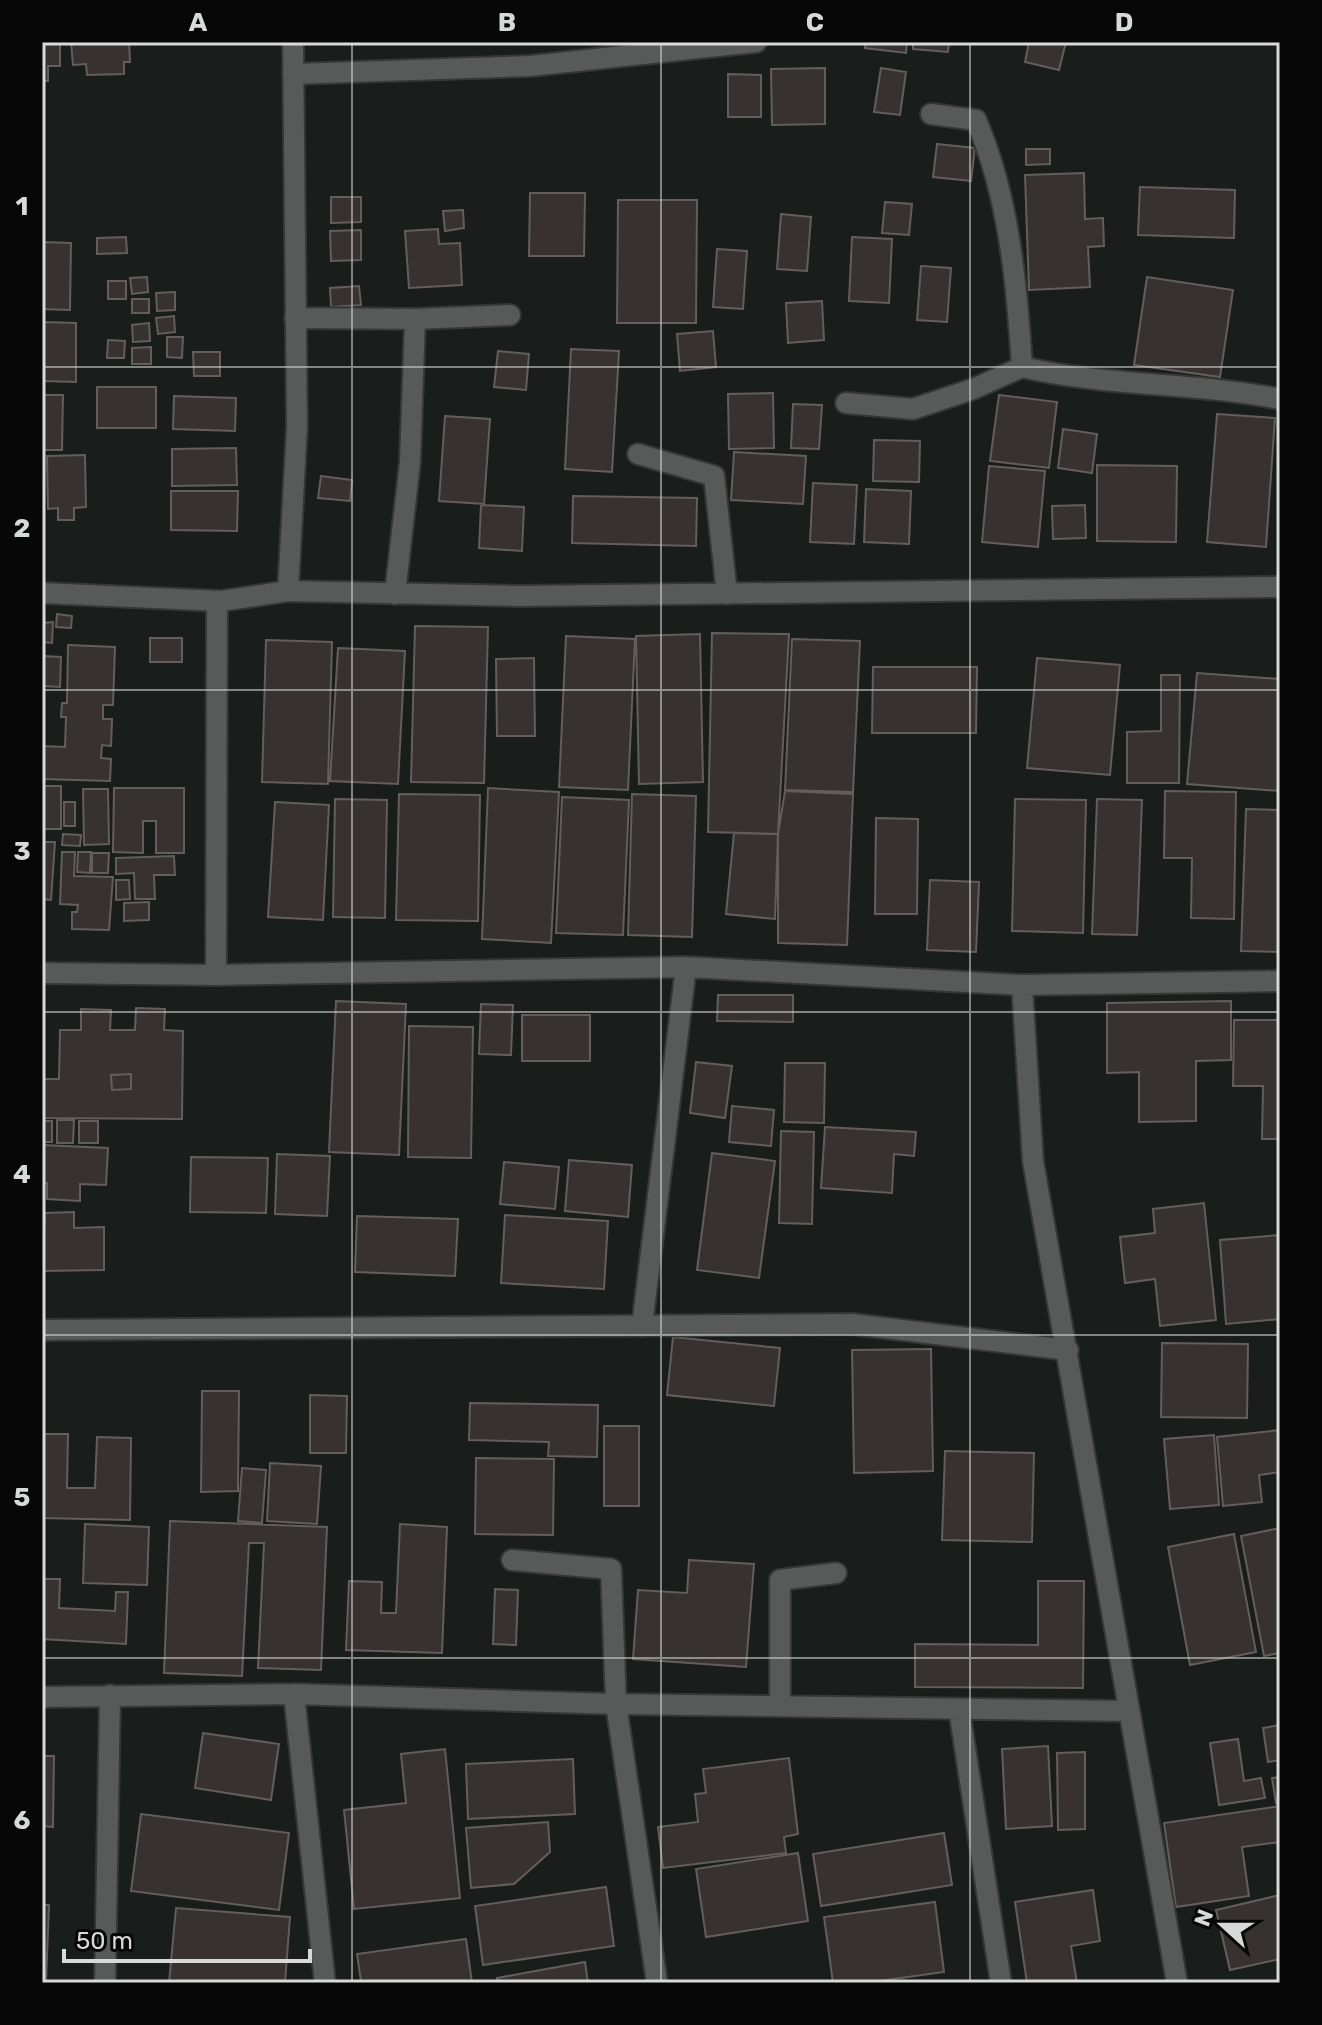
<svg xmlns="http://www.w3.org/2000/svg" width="1322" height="2025" font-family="Rubik,sans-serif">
<rect width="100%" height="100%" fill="#191d1b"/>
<path fill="#373231" stroke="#635e5d" stroke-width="2" fill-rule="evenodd" d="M42 42H60V66H48V81H42Z
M71 42H129L130 62H124V74L87 75 86 64 73 65Z
M865 42H907L906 53 865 48Z
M913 42H949L948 52 913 49Z
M1029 42H1066L1059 70 1025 62Z
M825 68V124L772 125 771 69Z
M881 68 906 72 900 115 874 112Z
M728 74 761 75V117H728Z
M937 144 975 148 971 181 933 177Z
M1026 149H1050V164L1026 165Z
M1084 173 1085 219 1103 218 1104 246 1088 247 1090 287 1029 290 1025 175Z
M1140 187 1235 190 1234 238 1138 235Z
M530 193H585L584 256H529Z
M331 197H361V222L331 223Z
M618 200H697L696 323H617Z
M885 202 912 204 909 235 882 233Z
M463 210 464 228 445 231 443 211Z
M781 214 811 217 807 271 777 269Z
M438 229 439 244 460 243 462 285 409 288 405 231Z
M361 230V260L331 261 330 231Z
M126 237 127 253 97 254V238Z
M852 237 892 239 889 303 849 301Z
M42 242 71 243 70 310 42 309Z
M717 249 747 251 743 309 713 307Z
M921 266 951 268 947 322 917 320Z
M147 277 148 292 132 294 130 278Z
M1147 277 1233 290 1220 377 1134 365Z
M108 281H126V299H108Z
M359 286 361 305 331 307 330 288Z
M175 292V310L157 311 156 293Z
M132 299H149V313H132Z
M822 301 824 340 788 343 786 303Z
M174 316 175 332 158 334 156 318Z
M42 322 76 323V382L42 381Z
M149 323 150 341 133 342 132 325Z
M713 331 716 367 680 371 677 334Z
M167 337H183L182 358 167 357Z
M108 340 125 341 124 358H107Z
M151 347V364H132V348Z
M571 349 619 351 612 472 565 469Z
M498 351 529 354 526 390 494 387Z
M193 352H220V376H194Z
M97 387H156V428H97Z
M773 393 774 448 729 449 728 394Z
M42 395H63L62 450H42Z
M999 395 1057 402 1049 468 990 461Z
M174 396 236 398 235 431 173 429Z
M793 404 822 405 819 449 791 448Z
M1217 414 1275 418 1266 547 1207 542Z
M445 416 490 419 484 504 439 501Z
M1063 429 1097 434 1092 473 1058 468Z
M874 440 920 441 919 482 873 481Z
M236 448 237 485 172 486V449Z
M734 452 806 456 803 504 731 500Z
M85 455 86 507 74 508V520H58V508L48 509 47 456Z
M1097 465 1177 466 1176 542 1097 541Z
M989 466 1045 471 1038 547 982 542Z
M321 476 352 480 350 501 318 498Z
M813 483 857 485 854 544 810 542Z
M866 489 911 491 909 544 864 542Z
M171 491H238L237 531 171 530Z
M573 496 697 498 696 546 572 543Z
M481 505 524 507 522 551 479 548Z
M1085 505 1086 538 1053 539 1052 506Z
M57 614 72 616 71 628 56 627Z
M53 622 52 643 42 642V623Z
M415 626 488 627 484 783 411 782Z
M712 633 789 634 778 834 708 832Z
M700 634 703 782 639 784 636 636Z
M566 636 635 639 628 790 559 787Z
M150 638H182V662H150Z
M792 639 860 641 853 792 785 790Z
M266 640 332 642 328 784 262 782Z
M68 645 115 647 113 705H103V719H112L111 746 102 745 101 758 111 759 110 781 42 779V746L65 747 66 717H61L62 703H67Z
M338 648 405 651 398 784 330 781Z
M43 656 61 657 60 687 42 686Z
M534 658 535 736H497L496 659Z
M1037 658 1120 665 1110 775 1027 768Z
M873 667H977L976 733H872Z
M1197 673 1280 679V791L1187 784Z
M1161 675H1180L1179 783H1127V732L1161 731Z
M42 786H61V829H42Z
M114 788H184V853H156V821H143V853L113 852Z
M488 788 559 792 551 943 482 939Z
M83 789H108L109 844 84 845Z
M785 791 853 794 847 945 778 943V834Z
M1165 791 1236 792 1234 919 1191 918 1192 858H1164Z
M399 794 480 795 478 921 396 920Z
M632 794 696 796 692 937 628 935Z
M562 797 629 800 623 935 556 933Z
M335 799 387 800 385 918 333 917Z
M1015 799 1086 800 1083 933 1012 931Z
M1097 799 1142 800 1137 935 1092 934Z
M64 802H75V826H64Z
M275 802 329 805 323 920 268 917Z
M1246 809 1280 810V952L1241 951Z
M876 818 918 819 917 914H875Z
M734 833 778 834 775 919 726 914Z
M63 834 81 835 80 846 62 845Z
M42 842H55L51 900 42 899Z
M62 852H75L74 876 113 877 109 930 72 929V912H77L78 905 60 904Z
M78 852H91L90 873 77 872Z
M92 853H109L108 873H92Z
M174 856 175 875H154L155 899H135L134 873 116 874V858Z
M116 880H129L130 899 116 900Z
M930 880 979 882 976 952 927 950Z
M149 902V920L124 921V903Z
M718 995H793V1022L717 1021Z
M336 1001 406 1004 399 1155 329 1152Z
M1231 1001V1060L1196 1061V1121L1139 1122V1072L1107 1073V1003Z
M481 1004 513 1005 511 1055 479 1054Z
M136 1008 165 1009 164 1030 183 1031 182 1119 42 1118V1079H59L60 1030H81V1009L111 1010 110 1030H135ZM131 1074V1089L112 1090 111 1075Z
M522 1015H590V1061H522Z
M1234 1020H1280V1139H1262L1263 1086H1233Z
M409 1026 473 1027 471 1158 408 1157Z
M696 1062 732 1066 725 1118 690 1113Z
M785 1063H825L824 1123 784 1122Z
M131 1074V1089L112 1090 111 1075Z
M732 1106 774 1110 771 1146 729 1142Z
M57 1120H74L73 1143H57Z
M42 1121H52V1142H42Z
M79 1121H98V1143H79Z
M825 1127 916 1132 914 1156 894 1154 892 1193 821 1188Z
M781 1131 814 1132 812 1224 779 1223Z
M42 1145 108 1148 106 1185 80 1184V1201L47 1199V1183H42Z
M712 1153 775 1161 759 1278 697 1270Z
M277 1154 330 1156 327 1216 275 1214Z
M191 1157 268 1158 266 1213 190 1212Z
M569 1160 632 1165 628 1217 565 1211Z
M504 1162 559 1167 555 1209 500 1204Z
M1204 1203 1216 1320 1160 1326 1155 1279 1125 1283 1120 1237 1155 1233 1153 1209Z
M74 1212V1228L104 1227V1270L42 1271 45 1213Z
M505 1215 608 1221 604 1289 501 1283Z
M357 1216 458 1219 455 1276 355 1272Z
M1280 1235V1319L1226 1324 1220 1240Z
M673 1337 780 1348 774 1406 667 1395Z
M1162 1343 1248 1344 1247 1418 1161 1417Z
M931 1349 933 1471 854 1473 852 1350Z
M202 1391H239L238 1491 201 1492Z
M310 1395 347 1396 346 1453H310Z
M470 1403 598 1405 597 1457 548 1456 549 1442 469 1440Z
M604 1426H639V1506H604Z
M1280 1430V1472L1259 1475 1262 1502 1223 1506 1217 1437Z
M42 1434H68L67 1488H95L97 1437 131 1438 130 1520 42 1518Z
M1214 1435 1219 1505 1170 1509 1164 1439Z
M945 1451 1034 1453 1032 1542 942 1540Z
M476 1458 554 1459 553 1535 475 1534Z
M270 1463 321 1466 317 1524 267 1521Z
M242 1468 266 1470 262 1523 238 1521Z
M170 1521 327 1527 321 1670 258 1668 264 1543H249L242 1676 164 1673Z
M85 1524 149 1527 147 1585 83 1583Z
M400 1524 447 1527 442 1653 346 1650 349 1581 382 1582 381 1613H396Z
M1280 1528V1653L1264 1656 1241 1536Z
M1234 1534 1256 1652 1190 1665 1168 1547Z
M689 1560 754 1564 746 1667 633 1659 638 1590 687 1593Z
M42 1579H60L59 1608 115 1611 116 1592H128L126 1644 42 1639Z
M1038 1581H1084L1083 1688 915 1687V1644L1038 1645Z
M495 1589 518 1590 516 1645 493 1644Z
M1280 1725V1760L1268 1762 1263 1728Z
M203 1733 279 1744 271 1800 195 1788Z
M1238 1739 1244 1781 1261 1778 1265 1798 1219 1805 1210 1743Z
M1048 1746 1052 1826 1006 1829 1002 1749Z
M445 1749 460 1898 354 1909 344 1810 406 1803 401 1754Z
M1085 1752V1829L1058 1830 1057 1753Z
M42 1756H54L53 1827 42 1826Z
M789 1758 798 1834 784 1837 786 1853 663 1868 658 1827 698 1822 695 1794 706 1793 703 1769Z
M573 1759 575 1814 468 1819 466 1764Z
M1280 1777V1802L1276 1803 1272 1778Z
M1280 1806V1842L1242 1847 1249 1896 1176 1907 1164 1823Z
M141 1814 289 1833 279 1910 131 1891Z
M548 1822 550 1852 514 1884 471 1888 466 1828Z
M944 1833 952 1885 821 1906 813 1854Z
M798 1853 808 1921 706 1937 696 1869Z
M606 1887 614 1946 483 1965 475 1906Z
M1093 1890 1100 1941 1071 1946 1077 1983H1027L1015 1902Z
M1280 1895V1959L1230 1970 1216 1910Z
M935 1902 944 1972 865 1983H833L824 1917Z
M42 1905H49L46 1983H42Z
M176 1908 290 1917 285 1983H169Z
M466 1939 472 1983H355L361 1981 357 1954Z
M585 1962 588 1983H498L497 1978Z"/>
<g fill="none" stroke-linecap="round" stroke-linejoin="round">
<g stroke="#343735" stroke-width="24">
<path id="street" d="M293 74 530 66 756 42
M931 114 976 120C1009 196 1017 285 1022 367 1107 387 1195 382 1280 399
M295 318 415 319 410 462 395 594
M415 319 510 315
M846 403 913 409 973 389 1022 367
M638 454 714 476 727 594
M288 591 297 426 293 42
M42 593 221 601 288 591 519 596 1280 587
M42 973 216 975 686 967 1022 985 1280 981
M216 975 217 607 221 601
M1022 985 1033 1161 1177 1983
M642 1326 686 967
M42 1330 852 1324 1068 1350
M512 1560 611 1569 616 1704 657 1983
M294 1694 325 1983
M42 1697 294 1694 616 1704 1127 1711
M780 1706V1580L836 1573
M959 1709 1001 1983
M105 1983 110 1695"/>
</g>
<use href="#street" stroke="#585a59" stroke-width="20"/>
</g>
<path fill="none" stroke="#d7dad8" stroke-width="2" stroke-opacity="0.55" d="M352 42V1983M661 42V1983M970 42V1983M42 367H1280M42 690H1280M42 1012H1280M42 1335H1280M42 1658H1280"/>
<rect width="1322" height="2025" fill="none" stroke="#060706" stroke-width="88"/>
<g transform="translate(1222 1925) rotate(291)" stroke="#060706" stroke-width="6" paint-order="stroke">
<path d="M0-6L14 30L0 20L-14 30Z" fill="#d7dad8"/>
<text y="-12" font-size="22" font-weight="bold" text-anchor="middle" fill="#d7dad8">N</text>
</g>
<path d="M64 1949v12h246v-12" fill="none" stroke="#d7dad8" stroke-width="4"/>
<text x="76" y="1949" font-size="24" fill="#d7dad8" stroke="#060706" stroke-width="6" paint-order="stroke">50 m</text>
<rect x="44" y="44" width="1234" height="1937" fill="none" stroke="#d7dad8" stroke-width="3"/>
<g font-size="26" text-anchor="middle" font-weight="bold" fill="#d7dad8">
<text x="198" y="31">A</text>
<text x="507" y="31">B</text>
<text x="815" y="31">C</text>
<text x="1124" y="31">D</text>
<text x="22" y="215">1</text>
<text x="22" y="537">2</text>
<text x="22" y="860">3</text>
<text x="22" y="1183">4</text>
<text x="22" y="1506">5</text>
<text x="22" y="1829">6</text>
</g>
</svg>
